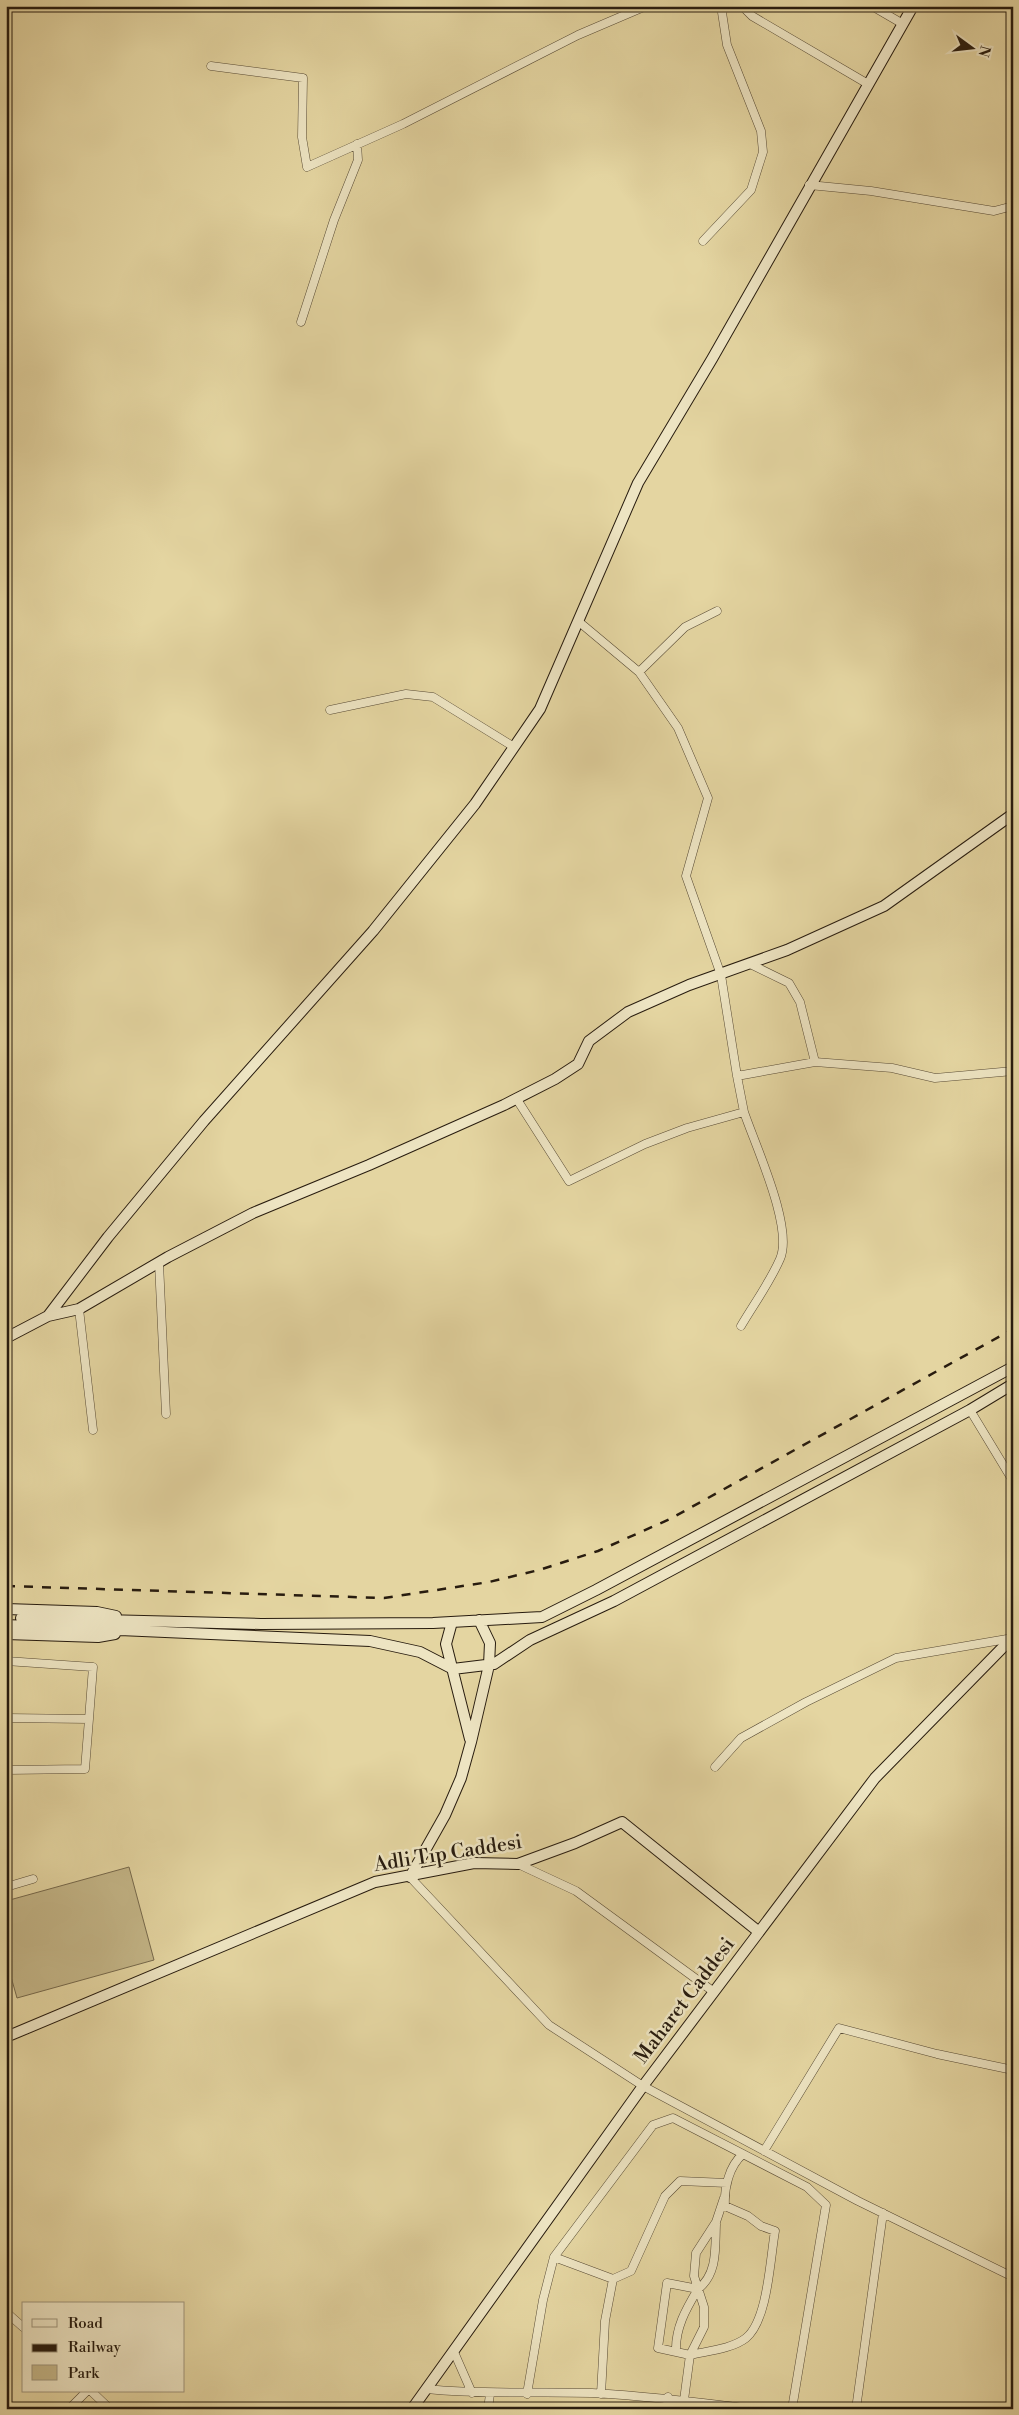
<svg xmlns="http://www.w3.org/2000/svg" width="1019" height="2415" font-family="'Libre Bodoni',serif">
<rect width="100%" height="100%" fill="#e4d5a1"/>
<filter id="stains"><feTurbulence type="fractalNoise" baseFrequency=".004" numOctaves="4"/><feColorMatrix values="0 0 0 0 .2 0 0 0 0 .09 0 0 0 0 .02 0 0 0 .5 -.17"/></filter>
<radialGradient id="worn" r=".72"><stop offset=".6" stop-color="#630" stop-opacity="0"/><stop offset="1" stop-color="#630" stop-opacity=".3"/></radialGradient>
<path fill="#c4b688" stroke="#76694c" d="M129 1867 154 1960 17 1998 6 1959V1901Z"/>
<g fill="none" stroke-linecap="round" stroke-linejoin="round">
<g stroke="#574a34" stroke-width="9">
<path id="street" d="M742 6 752 16 868 84
M872 6 903 24
M211 66 303 78 302 137 307 167 403 124 578 35 646 6
M809 185 871 191 994 211 1013 206
M703 241 751 190 763 152 761 131 727 45 721 6
M301 322 334 220 358 160 357 144
M578 621 639 672 678 728 708 798 686 876 721 975 737 1076 815 1062 892 1068 935 1078 1013 1071
M639 672 685 627 717 611
M330 710 406 694 433 697 514 747
M750 964 789 983 800 1002 815 1062
M516 1098 569 1181 645 1144 687 1128 744 1112 737 1076
M159 1263 166 1414
M79 1309 93 1430
M741 1326C754 1304 770 1282 780 1259 794 1228 755 1145 744 1112
M970 1410 1013 1481
M6 1661 93 1667 89 1719
M6 1718 89 1719 85 1769 6 1770
M715 1767 741 1738 806 1702 896 1658 1013 1638
M518 1864 576 1891 714 1992
M410 1877 549 2025 643 2086 858 2201 1013 2277
M6 1887 33 1879
M764 2151 839 2028 937 2054 1013 2070
M554 2257 613 2279
M698 2289C718 2274 715 2247 716 2224
M6 2312 24 2328
M454 2352 472 2393
M676 2352C675 2328 686 2309 698 2289L667 2283 658 2348 690 2355 704 2327V2307L694 2276 696 2253 716 2222 724 2198
M427 2389C482 2395 537 2391 592 2393 646 2396 698 2402 752 2409
M91 2391 110 2409
M527 2394 543 2300 554 2257 653 2125 673 2118 807 2187 826 2205 792 2409
M601 2394 605 2321 613 2279 631 2271 665 2196 680 2181 727 2183
M684 2400 690 2355C707 2351 732 2349 746 2338 768 2320 770 2259 775 2231L761 2226 748 2216 725 2206C724 2188 729 2166 743 2154
M69 2409 87 2391
M488 2409 490 2394
M667 2409 668 2397
M856 2409 883 2213"/>
</g>
<g stroke="#281c0f" stroke-width="12">
<path id="secondary" d="M48 1316 79 1309 168 1257 253 1213 369 1165 504 1105 555 1079 578 1064 589 1041 628 1012 689 985 787 950 884 906 1013 814
M6 1338 48 1316 108 1237 204 1121 373 931 475 804 540 709 638 483 712 359 913 6
M6 1609 97 1612 116 1616
M21 1618 261 1624 433 1623 542 1617 596 1590 1013 1367
M452 1622 446 1644 470 1739
M6 1625 370 1641 420 1652 453 1669 494 1664 530 1640 614 1601 970 1410 1013 1384
M6 1634 98 1637 115 1634
M410 1877 445 1815 461 1778 471 1742 489 1665 490 1643 479 1620
M6 2037 375 1882 474 1863 518 1864 575 1843 622 1822 759 1932
M412 2409 643 2086 875 1778 1013 1637"/>
</g>
<use href="#street" stroke="#ede4c2" stroke-width="8"/>
<use href="#secondary" stroke="#ede4c2" stroke-width="10"/>
<path stroke="#281c0f" stroke-width="2.5" stroke-dasharray="9 9" stroke-linecap="butt" d="M6 1586 384 1598 489 1582 539 1570 598 1551 670 1519 1013 1329"/>
</g>
<g text-anchor="middle" dominant-baseline="central" stroke-width="5" stroke-linejoin="round" paint-order="stroke">
<g font-size="20" fill="#281c0f" stroke="#ede4c2">
<text transform="translate(448 1854) rotate(-9)">Adli Tıp Caddesi</text>
<text transform="translate(685 2001) rotate(-53)">Maharet Caddesi</text>
</g>
</g>
<rect width="1019" height="2415" fill="none" stroke="#e4d5a1" stroke-width="25"/>
<rect x="8" y="8" width="1004" height="2400" fill="none" stroke="#281c0f" stroke-width="2.5"/>
<rect x="12" y="12" width="994" height="2390" fill="none" stroke="#281c0f"/>
<rect x="22" y="2302" width="162" height="90" fill="#ede4c2" stroke="#9e947a"/>
<rect x="32" y="2319" width="25" height="8" fill="#ede4c2" stroke="#9e947a"/>
<text x="68" y="2328" font-size="15" fill="#281c0f">Road</text>
<rect x="32" y="2344" width="25" height="8" fill="#281c0f" stroke="#9e947a"/>
<text x="68" y="2352" font-size="15" fill="#281c0f">Railway</text>
<rect x="32" y="2365" width="25" height="15" fill="#c4b688" stroke="#9e947a"/>
<text x="68" y="2378" font-size="15" fill="#281c0f">Park</text>
<g transform="translate(972 48) rotate(105)" stroke="#ede4c2" stroke-width="4" paint-order="stroke">
<path d="M0-4L9 19L0 12L-9 19Z" fill="#281c0f"/>
<text y="-8" font-size="14" font-weight="bold" text-anchor="middle" fill="#281c0f">N</text>
</g>
<rect width="100%" height="100%" filter="url(#stains)"/>
<rect width="100%" height="100%" fill="url(#worn)"/>
</svg>
